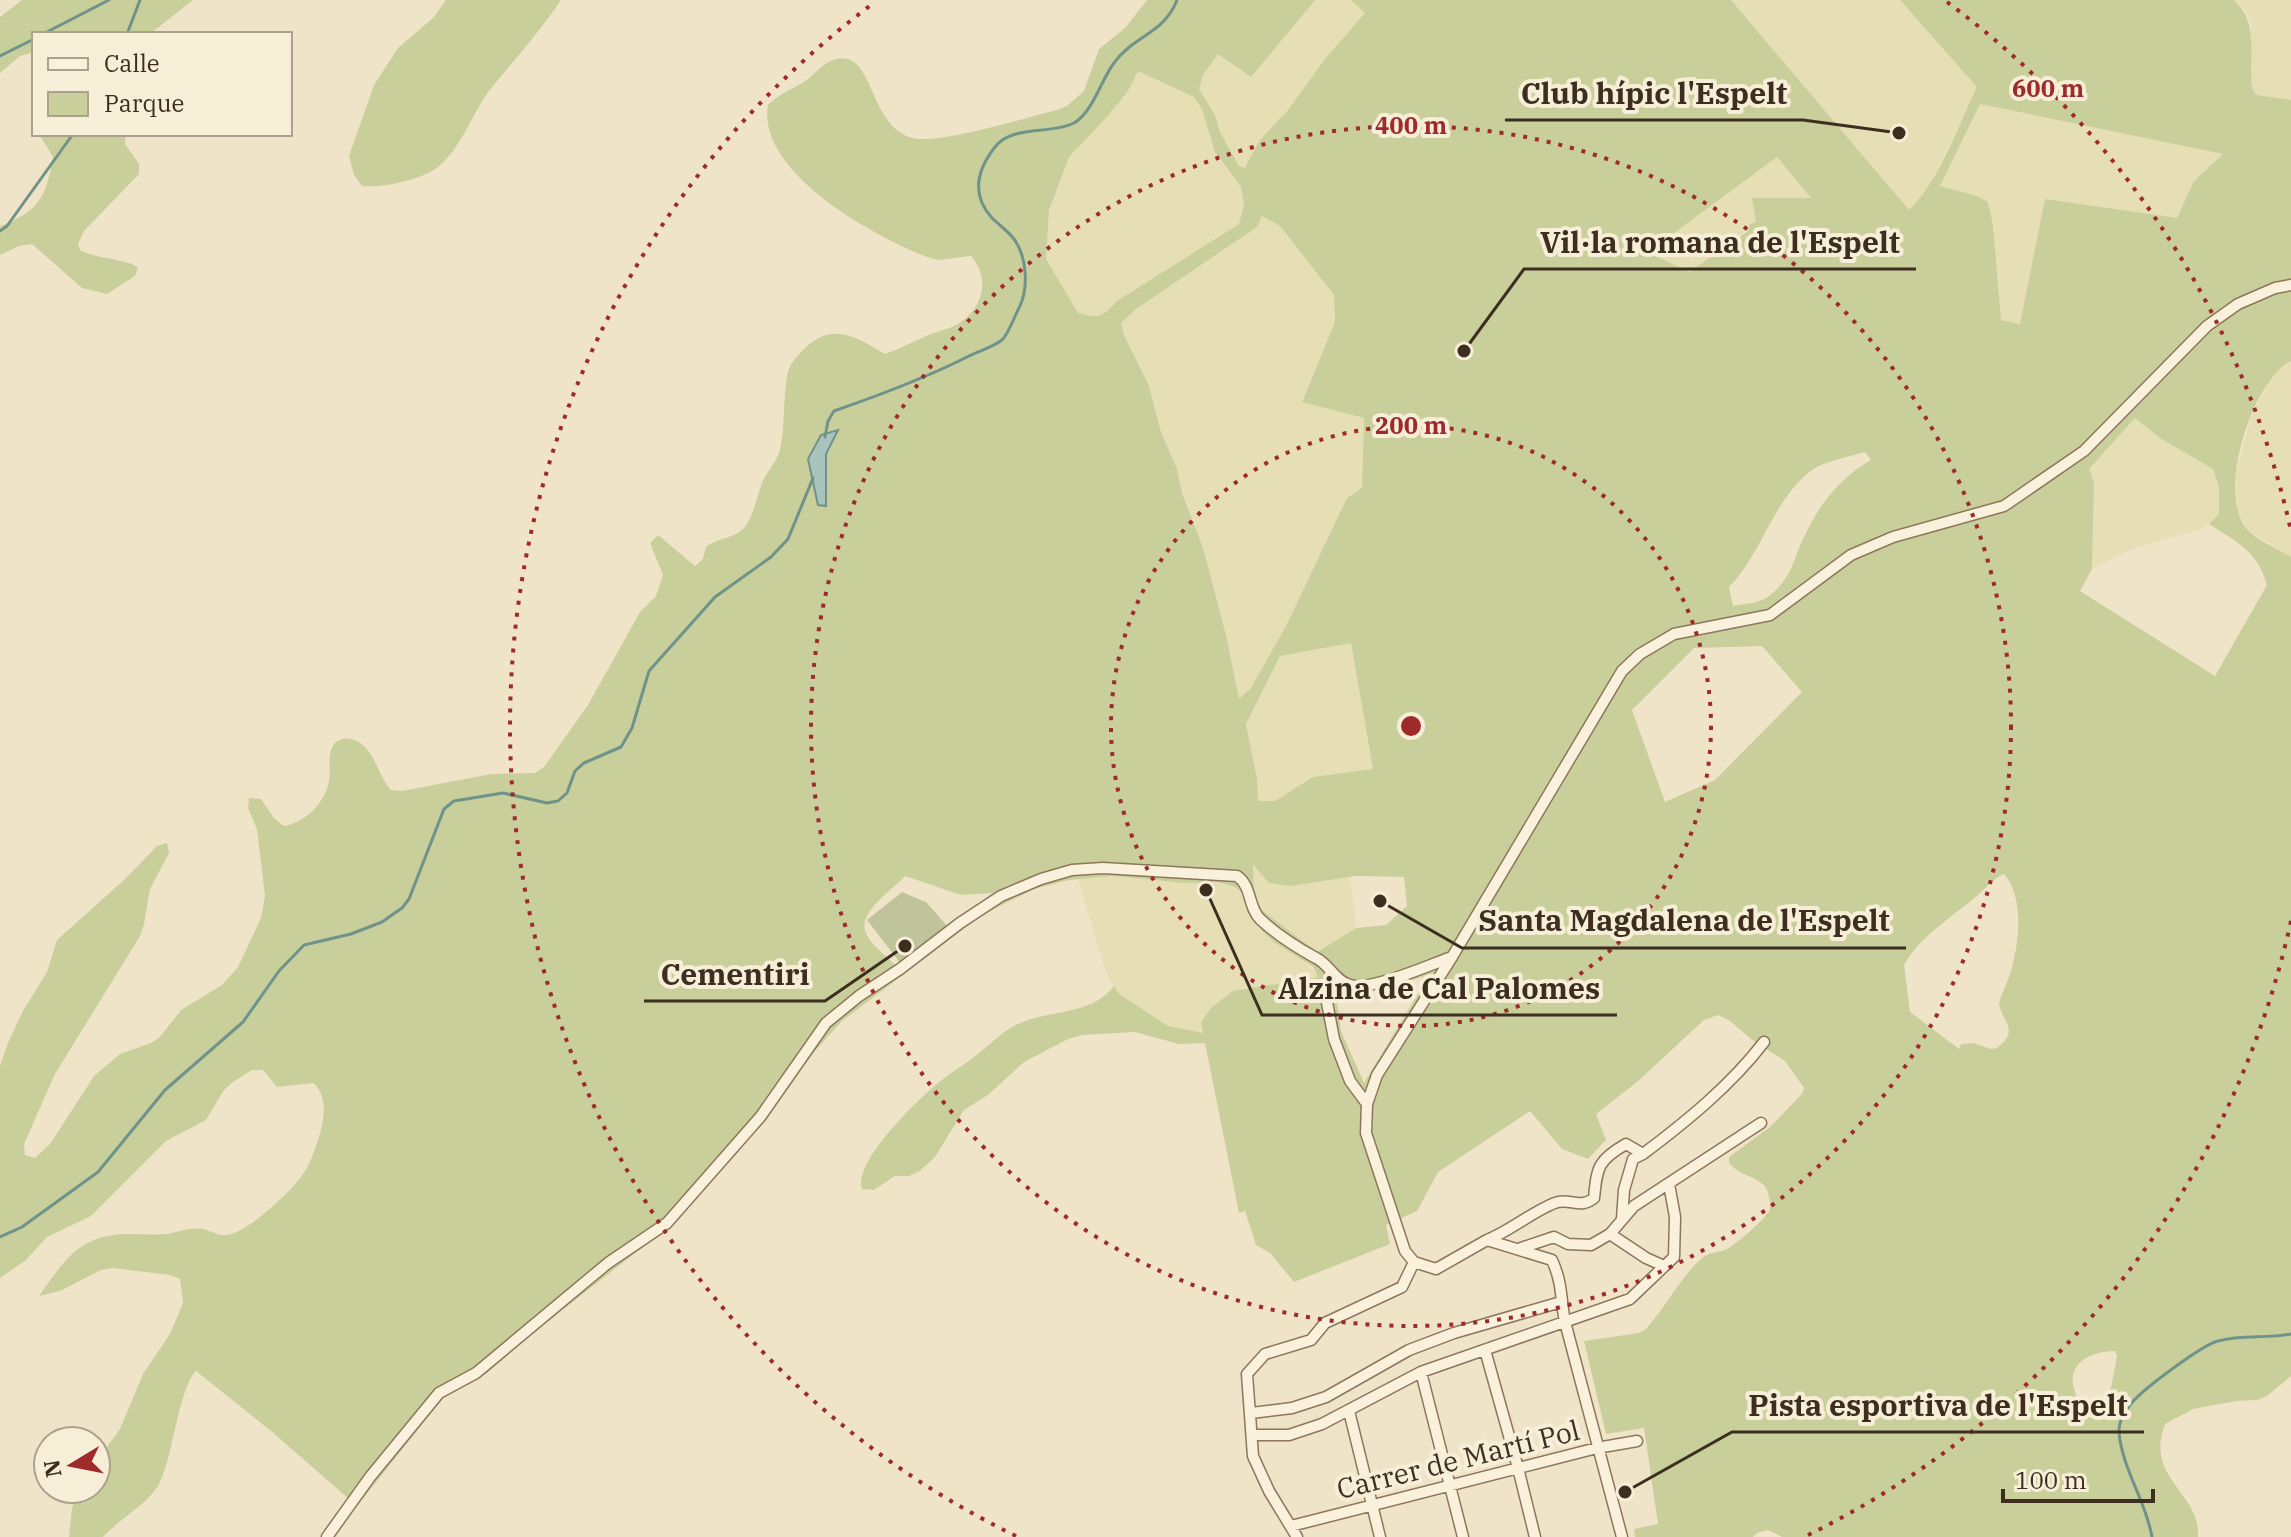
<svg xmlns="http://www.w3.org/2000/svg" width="2291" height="1537" font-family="'IBM Plex Serif',serif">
<rect width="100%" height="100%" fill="#f0e4c8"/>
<path fill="#e6deb5" d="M1315 0H1351L1366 13 1325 59 1288 110 1259 141 1245 168 1239 166 1220 132 1215 115 1199 89 1203 75 1218 54 1251 77Z
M1731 0H1900L1978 87 1933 178 1918 201 1909 210Z
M2234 0H2291V100L2256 95 2252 88 2250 70 2251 25 2246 11Z
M1138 71 1194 97 1202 108 1218 158 1241 187 1244 205 1242 218 1239 224 1117 301 1103 315 1093 317 1078 313 1046 259 1049 210 1069 157 1107 117 1128 91Z
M1980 104 2223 154 2194 181 2177 218 2045 199 2020 324 2001 320 1993 225 1988 202 1940 186Z
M1776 157 1812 199 1757 223 1689 272 1647 252Z
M1262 216 1280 226 1334 295 1335 322 1302 401 1364 418 1362 488 1347 499 1287 624 1251 688 1238 700 1226 635 1203 548 1182 493 1177 469 1161 432 1149 386 1124 335 1121 323 1136 309 1257 227Z
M2291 361V557L2246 529 2237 511 2236 472 2251 417 2271 377Z
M2135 418 2160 438 2213 469 2219 487V514L2204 528 2132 549 2092 569 2094 483 2089 469Z
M1351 643 1373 769 1313 777 1275 801 1258 802 1257 779 1246 724 1280 656Z
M1253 862 1269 883 1290 886 1350 877 1356 928 1316 952 1263 911 1254 899Z
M1114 876 1184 883 1218 882 1235 887 1319 977 1233 991 1203 1033 1168 1026 1118 994 1106 973 1078 879Z"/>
<path fill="#c9cf9b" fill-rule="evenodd" d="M22 0H193L150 34H34V52L20 56 0 73V17Z
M446 0H561C540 32 513 61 489 91 471 116 462 147 438 167 421 180 383 188 362 186L354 175 349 156 374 85 398 48 434 17Z
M1147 0H1315L1251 77 1218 54 1203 75 1199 89 1215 115 1220 132 1239 166 1245 168 1259 141 1288 110 1325 59 1365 13 1351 0H1731L1909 210C1939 181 1958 126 1977 87L1900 0H2234C2260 24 2248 55 2252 88L2256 95 2291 100V361C2252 381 2218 490 2245 527 2254 539 2278 549 2291 557V1376L2267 1396 2257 1400 2236 1401 2193 1409 2165 1424C2144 1479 2201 1492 2198 1537H1782L1768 1530 1757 1533 1753 1537H1635L1634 1529 1658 1524 1644 1428 1606 1434 1584 1341 1639 1333 1645 1330C1666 1307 1679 1279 1702 1258 1709 1252 1717 1253 1725 1250 1734 1246 1767 1218 1770 1209 1771 1203 1769 1196 1767 1190 1762 1177 1739 1176 1729 1163V1157L1770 1127 1802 1094 1804 1088 1785 1061 1751 1039 1730 1021 1718 1015 1704 1020 1637 1082 1596 1114 1606 1140 1588 1159 1562 1149 1530 1111 1438 1172 1417 1211 1386 1225 1390 1244 1294 1282 1270 1253 1256 1245 1245 1211 1239 1213 1205 1043 1179 1044 1135 1032 1082 1035 1068 1039 1024 1062 988 1095 964 1110 935 1157 920 1171 909 1176H895L874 1190 862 1189C853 1161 921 1096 943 1079 953 1071 964 1065 974 1057 988 1047 1002 1031 1018 1024 1050 1009 1091 1016 1114 986L1119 994 1168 1026 1203 1033 1201 1022 1211 1008 1233 991 1318 977 1313 967 1274 942 1261 930 1241 892 1235 887 1218 882 1184 883 1114 876 1069 880 1034 889 982 915 842 1021 815 1051 734 1156 676 1221 519 1344 486 1374 452 1387 357 1506 271 1431 196 1371C179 1388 173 1455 160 1482 151 1502 119 1519 103 1537H69L72 1508 78 1491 79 1489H96V1462L120 1429 143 1374 170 1334 183 1303 180 1279 170 1275 112 1268 101 1270 60 1291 39 1296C54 1275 69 1250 94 1240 118 1230 142 1236 167 1234 178 1232 192 1227 203 1229 212 1231 218 1236 227 1235 248 1232 291 1192 303 1174 310 1164 314 1152 318 1140 324 1120 329 1100 314 1083L277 1087 263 1070H252L233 1082 224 1090 206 1120 166 1141 91 1216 47 1237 26 1260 0 1278V1066L8 1043 23 1011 47 972 57 940 124 880 157 846 167 843 169 853 150 889 144 924 140 936 55 1074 24 1144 25 1155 35 1158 50 1144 94 1076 120 1054 151 1043 160 1037 181 1010 222 985 238 967 261 918 265 896 257 829 248 808 249 798 261 799 274 818 284 826C305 823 325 803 329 781 331 771 328 760 331 750 337 733 356 737 366 748 377 761 380 778 391 790L402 791 491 774 535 773 544 767 588 705 640 612 656 596 663 575 650 543 658 535 695 566 703 559 706 547C718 537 738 539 747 524 755 510 757 497 762 483 767 471 776 463 780 450 785 426 783 400 787 376 789 365 795 358 803 350 831 321 855 336 885 354 899 349 912 342 926 336 936 331 947 330 956 325 982 311 992 279 971 256L938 260 927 257C875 237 756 172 768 105 782 91 795 89 808 79 816 72 823 64 833 60 875 45 867 127 913 138 939 145 1027 117 1057 110L1067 106 1084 91 1099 49 1125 28ZM1138 71 1194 97 1202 109 1215 152 1241 187 1244 205 1239 224 1117 301C1102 317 1100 319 1078 313L1046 259 1049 210 1069 157 1107 117 1128 91ZM1980 104 2223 154 2194 181 2177 218 2045 199 2020 324 2001 320 1993 225 1988 202 1977 196 1940 186ZM1777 157 1811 198H1752L1756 222 1750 224 1748 231 1689 272 1648 252ZM1262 216 1280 226 1334 295 1335 322 1302 402 1364 418 1362 488 1347 498 1287 624 1251 688 1239 699 1226 635 1203 548 1182 493 1177 469 1161 432 1149 386 1124 335 1121 323 1136 309 1257 227ZM2135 418 2160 438 2213 469 2219 487V514L2209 524C2238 543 2257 550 2267 585L2215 676 2080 591 2092 569 2094 483 2089 469ZM838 431 826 454V505H819L808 459ZM1865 452 1871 460C1840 478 1822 501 1806 533 1793 557 1793 578 1769 596 1761 603 1744 604 1733 606L1729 587C1762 554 1773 499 1812 470 1825 461 1849 457 1865 452ZM1351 643 1373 769 1313 777 1275 801H1258L1257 779 1246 724 1280 656ZM1762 646 1802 692 1715 780 1665 802 1632 710 1694 648ZM1253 864 1269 883 1290 886 1356 876 1404 877 1407 906 1386 925 1356 928 1317 952 1263 911 1254 899ZM2004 874C2025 898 2019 945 2010 974 2007 984 2001 994 1999 1004 2003 1024 2020 1030 1997 1048L1991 1049 1973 1043 1961 1044 1959 1049 1910 1012 1904 965C1920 936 1954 916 1979 894 1987 887 1994 878 2004 874ZM905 876 961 895 993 893 897 967C888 957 873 947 867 935 854 914 893 890 905 876ZM1421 977 1427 979 1364 1083 1341 1031 1336 995 1353 989 1401 984ZM2115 1351 2117 1356 2108 1404 2105 1409 2095 1414 2090 1413C2059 1383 2071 1352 2115 1351Z
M39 134H126L125 144 139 164V174L84 231 78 244 80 250C99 260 127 258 138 268L135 276 107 294 82 288 32 244 19 246 0 255V226C39 211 46 198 53 157Z"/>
<path fill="#bfc49a" d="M902 892 926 902 948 927 901 964 867 920Z"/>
<path fill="#a9c4bc" stroke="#6f938a" stroke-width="2" d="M838 430 826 454V506L818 505 808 459 821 435Z"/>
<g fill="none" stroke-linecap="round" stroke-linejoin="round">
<path stroke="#6f938a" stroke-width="3" d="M43 34 109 0
M127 34 140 0
M0 56 34 39
M0 231 7 226 73 134
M825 437 828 421 834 411C880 395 926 378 969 356 979 351 993 347 1002 340 1009 333 1014 317 1019 308 1029 288 1027 257 1014 239 1007 230 999 225 992 218 971 195 977 170 995 147 1011 125 1050 135 1074 123 1093 112 1101 80 1114 63 1133 36 1164 34 1177 0
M0 1237 22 1227 98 1172 165 1090 243 1022 279 971 304 945 351 934 382 922 402 908 409 899 444 809 454 801 503 793 547 803 558 801 567 793 575 771 584 763 621 747 632 728 649 671 715 597 771 557 788 539 813 478
M2152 1537C2146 1501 2123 1471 2119 1433 2118 1423 2124 1412 2130 1405 2140 1391 2202 1345 2218 1341 2242 1334 2267 1339 2291 1334"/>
<g stroke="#8d765c" stroke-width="13">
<path id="minor" d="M1331 972 1325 992 1334 1039 1350 1081 1367 1104
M1622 1219 1624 1190 1633 1159 1643 1154C1687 1121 1731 1085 1764 1042
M1610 1234 1646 1258 1664 1266
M1489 1239C1508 1232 1541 1206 1558 1202 1572 1199 1580 1209 1594 1198 1597 1167 1598 1160 1626 1144L1643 1154
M1521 1248 1554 1237 1568 1244 1591 1245 1610 1234 1634 1206 1761 1123
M1485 1350 1518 1468 1535 1537
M1421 1372 1463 1537
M1349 1411 1380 1537
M1251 1413 1292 1408 1326 1397 1409 1350 1454 1333 1561 1302
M1252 1435H1289L1322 1424 1421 1372 1630 1299 1674 1257 1675 1217 1669 1184
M1291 1526 1597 1448 1637 1441
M327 1537 370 1477 439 1393 476 1373 608 1263 667 1223 761 1116 826 1023 859 996 900 969 960 923 1001 896 1041 879 1072 870 1103 868 1237 876C1252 886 1248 907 1260 919 1277 935 1296 947 1316 958 1329 964 1335 981 1350 985 1372 991 1429 965 1452 957
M1297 1537 1269 1491 1253 1456 1247 1374 1265 1354 1311 1340 1325 1323 1402 1287 1414 1262
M1622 1537 1565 1322C1560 1296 1563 1285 1552 1260L1487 1240 1436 1269 1414 1262 1405 1251 1366 1133 1367 1104 1377 1075 1452 957 1622 671 1640 654 1674 634 1770 615 1851 555 1893 537 2004 506 2084 451 2207 326 2238 304 2275 288 2291 285"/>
</g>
<use href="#minor" stroke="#faf1dc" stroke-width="10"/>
</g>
<g fill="none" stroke="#9e2a2b" stroke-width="4" stroke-dasharray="4 8">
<circle cx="1411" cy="726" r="300"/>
<circle cx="1411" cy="726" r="600"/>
<path d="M2291 921A901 901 0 0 1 1806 1536M1016 1536A901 901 0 0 1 875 2M1947 2A901 901 0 0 1 2291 531"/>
</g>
<g text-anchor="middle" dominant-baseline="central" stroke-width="8" stroke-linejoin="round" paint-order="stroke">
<g font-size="28" fill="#3d2e20" stroke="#f7eed8">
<text transform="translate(1458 1459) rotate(-14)">Carrer de Martí Pol</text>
</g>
</g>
<circle cx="1411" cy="726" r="12" fill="#9e2a2b" stroke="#f7eed8" stroke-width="4"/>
<g font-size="24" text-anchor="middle" font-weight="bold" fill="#9e2a2b" stroke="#f7eed8" stroke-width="8" stroke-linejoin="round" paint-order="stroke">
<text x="2048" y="97">600 m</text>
<text x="1411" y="134">400 m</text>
<text x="1411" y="434">200 m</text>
</g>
<path fill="none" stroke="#3d2e20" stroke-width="3" d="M1899 133L1803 120H1505M1464 351L1524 269H1916M1380 901L1462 948H1906M905 946L825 1001H644M1206 890L1262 1015H1617M1625 1492L1732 1432H2144"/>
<g fill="#3d2e20" stroke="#f7eed8" stroke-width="3">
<circle cx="1899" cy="133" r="8"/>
<circle cx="1464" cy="351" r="8"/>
<circle cx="1380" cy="901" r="8"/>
<circle cx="905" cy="946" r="8"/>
<circle cx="1206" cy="890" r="8"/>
<circle cx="1625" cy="1492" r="8"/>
</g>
<g font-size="30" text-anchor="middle" font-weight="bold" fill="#3d2e20" stroke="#f7eed8" stroke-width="8" stroke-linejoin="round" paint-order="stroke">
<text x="1654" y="104">Club hípic l'Espelt</text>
<text x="1720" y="253">Vil·la romana de l'Espelt</text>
<text x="1684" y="931">Santa Magdalena de l'Espelt</text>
<text x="735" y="985">Cementiri</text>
<text x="1439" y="999">Alzina de Cal Palomes</text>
<text x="1938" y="1416">Pista esportiva de l'Espelt</text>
</g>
<rect x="32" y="32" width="260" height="104" fill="#f7eed8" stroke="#ada18e" stroke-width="2"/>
<rect x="48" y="58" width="40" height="12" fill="#faf1dc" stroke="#ada18e" stroke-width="2"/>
<text x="104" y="72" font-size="24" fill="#3d2e20">Calle</text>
<rect x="48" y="92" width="40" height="24" fill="#c9cf9b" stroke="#ada18e" stroke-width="2"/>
<text x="104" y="112" font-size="24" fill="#3d2e20">Parque</text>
<g transform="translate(72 1465) rotate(260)"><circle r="38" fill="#f7eed8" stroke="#ada18e" stroke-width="2"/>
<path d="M0-6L14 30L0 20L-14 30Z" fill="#9e2a2b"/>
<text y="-12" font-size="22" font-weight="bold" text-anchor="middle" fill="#3d2e20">N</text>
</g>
<path d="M2003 1489v12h150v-12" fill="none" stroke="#3d2e20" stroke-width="4"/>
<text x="2015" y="1489" font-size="24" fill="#3d2e20" stroke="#f7eed8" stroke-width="6" paint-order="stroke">100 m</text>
</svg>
